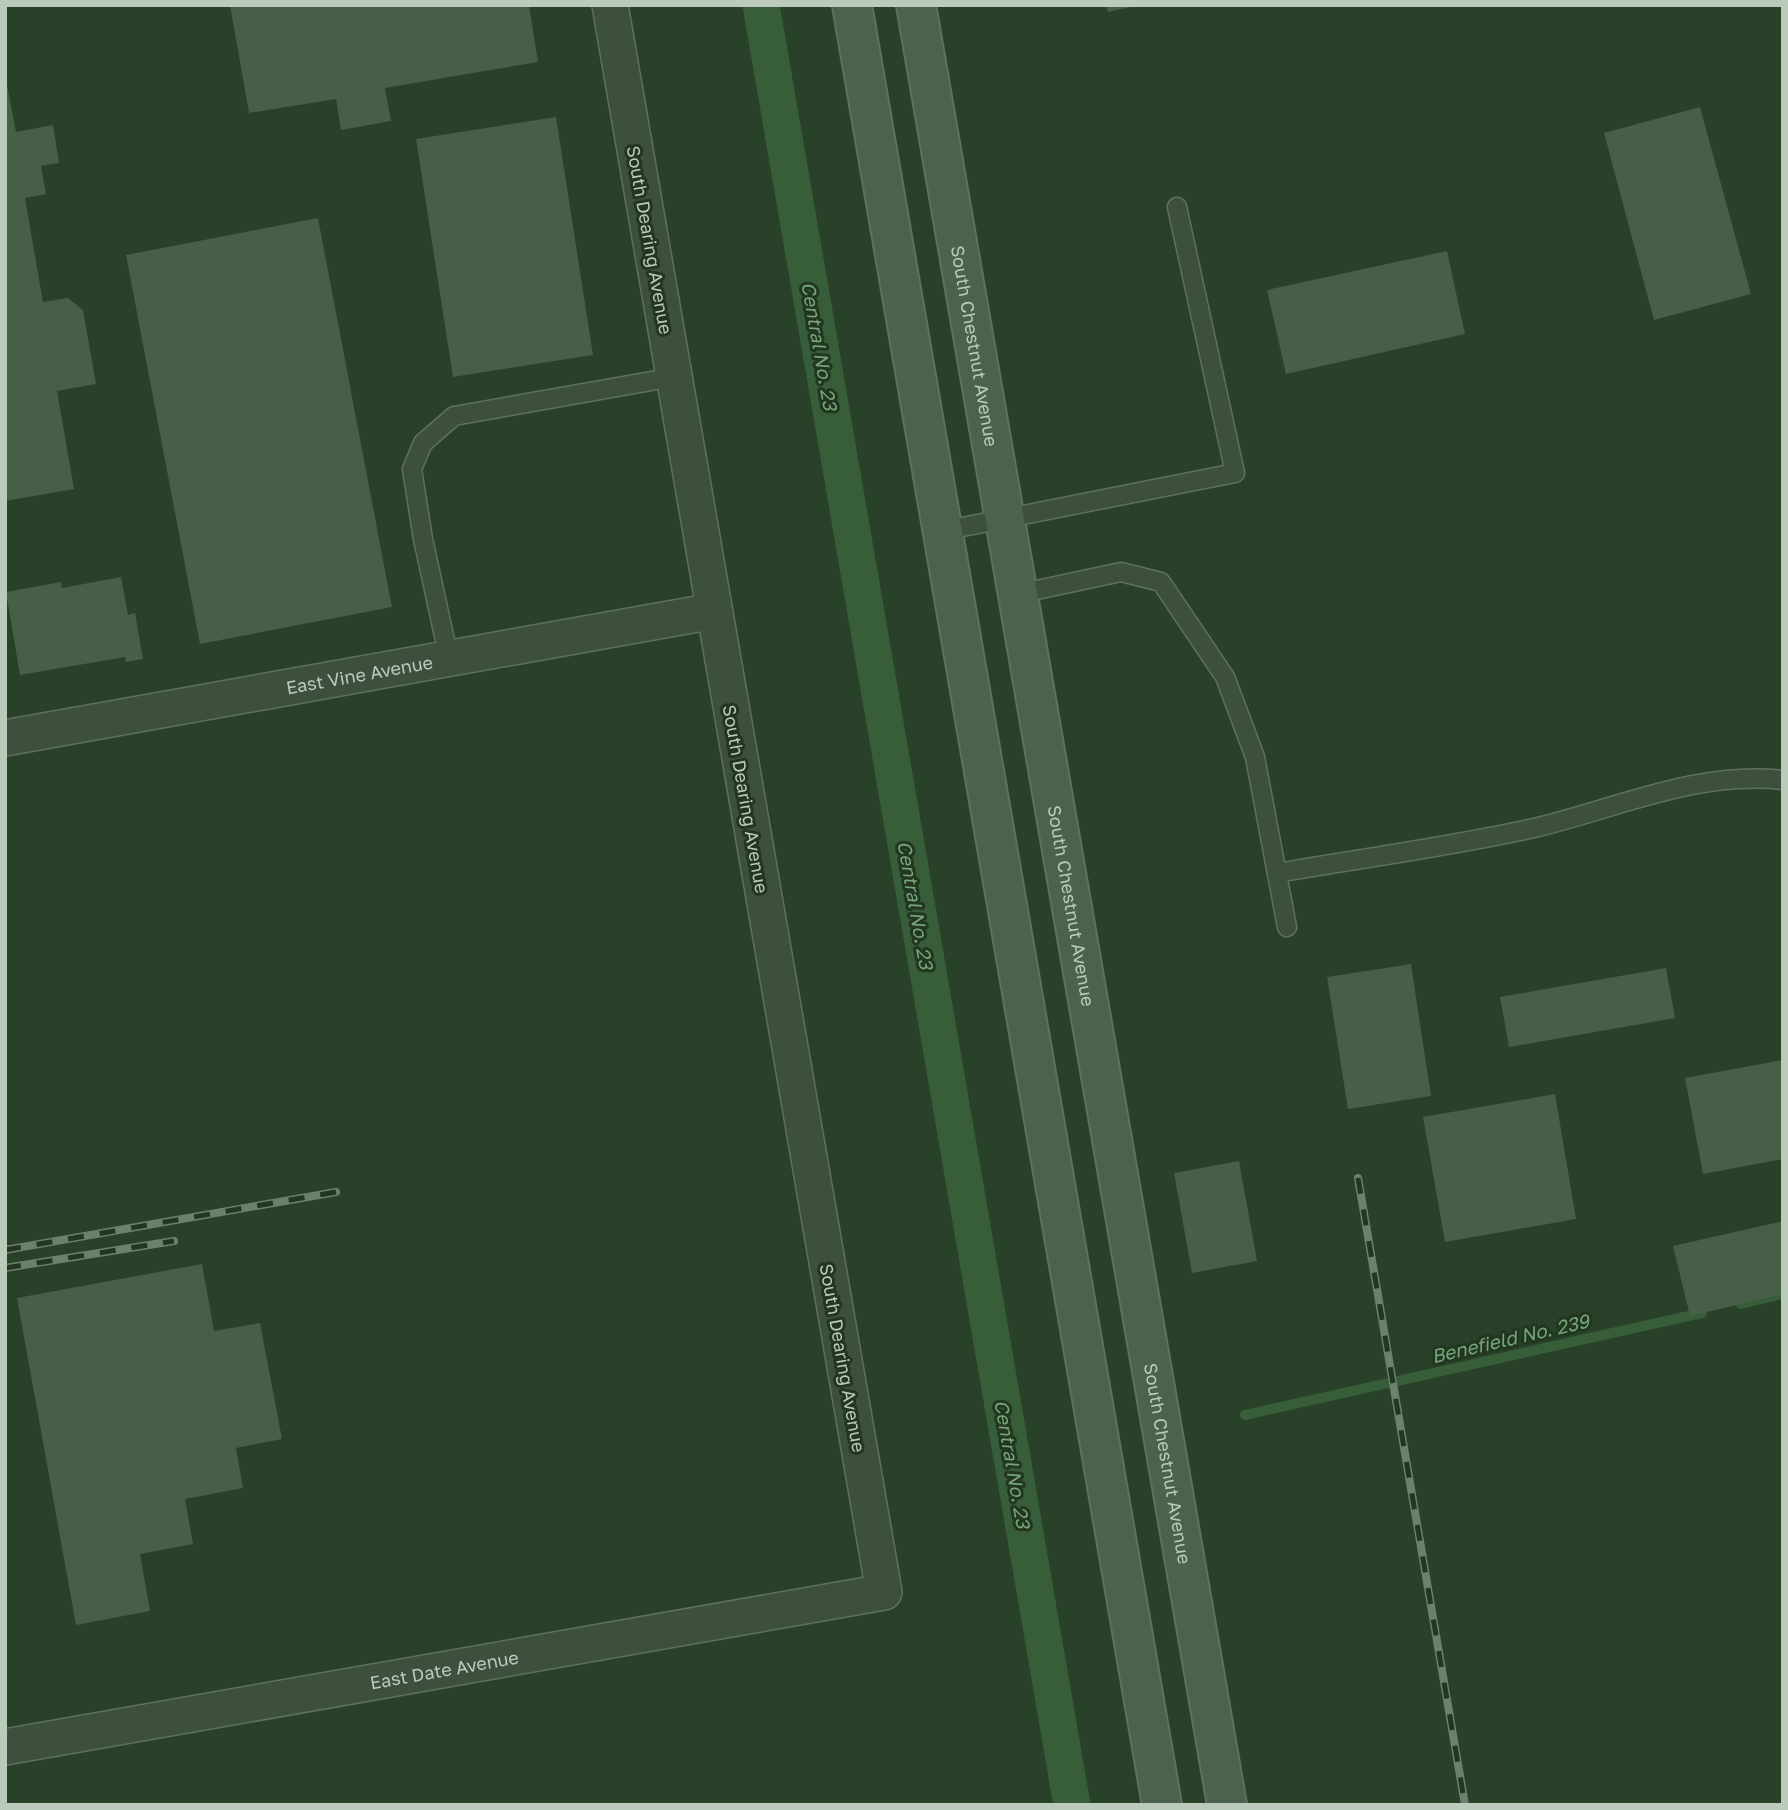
<svg xmlns="http://www.w3.org/2000/svg" width="1788" height="1810" font-family="'Golos Text',sans-serif">
<rect width="100%" height="100%" fill="#294029"/>
<g fill="none" stroke-linecap="round" stroke-linejoin="round">
<path stroke="#375d39" stroke-width="10" d="M1741 1304 1783 1294
M1245 1415 1702 1313"/>
<path stroke="#375d39" stroke-width="37" d="M761 5 1072 1805"/>
</g>
<path fill="#465f46" d="M230 5H529L538 62 385 88 391 121 341 130 336 99 249 113Z
M1106 5H1135V6L1108 12Z
M5 75 16 132 53 125 59 163 41 166 46 194 25 198 43 302 68 298 83 310 96 384 57 391 74 489 5 501Z
M1700 107 1751 294 1654 320 1604 133Z
M556 117 593 355 453 377 416 139Z
M318 218 392 607 200 644 126 255Z
M1447 251 1465 334 1286 374 1267 290Z
M121 577 128 615 135 613 143 659 126 662 125 657 20 675 6 592 61 582 62 588Z
M1411 964 1431 1096 1348 1109 1327 977Z
M1666 968 1675 1018 1509 1047 1500 997Z
M1783 1060V1159L1703 1174 1685 1078Z
M1555 1094 1576 1219 1445 1242 1423 1117Z
M1239 1161 1257 1261 1192 1273 1174 1173Z
M1783 1221V1294L1690 1316 1673 1246Z
M202 1264 214 1331 260 1323 282 1439 236 1448 243 1488 185 1499 193 1544 140 1554 150 1611 76 1625 17 1298Z"/>
<g fill="none" stroke-linecap="round" stroke-linejoin="round">
<g stroke="#5e715f" stroke-width="21">
<path id="service" d="M942 531 1235 473 1177 207
M1018 594 1121 572 1161 582 1225 677 1255 757 1287 927
M449 659 423 539 412 469 423 443 454 416 674 377
M1277 873C1362 858 1449 847 1534 828 1615 809 1698 770 1783 780"/>
</g>
<g stroke="#5e715f" stroke-width="38">
<g id="minor">
<path id="s1" d="M5 738 714 611"/>
<path id="s2" d="M5 1747 884 1592 610 5"/>
</g>
</g>
<g stroke="#5e715f" stroke-width="42">
<g id="secondary">
<path d="M852 5 1162 1805"/>
<path id="s3" d="M916 5 1227 1805"/>
</g>
</g>
<use href="#service" stroke="#3d503e" stroke-width="18"/>
<use href="#minor" stroke="#3d503e" stroke-width="35"/>
<use href="#secondary" stroke="#4b634d" stroke-width="38"/>
<g stroke="#6b816b" stroke-width="8">
<path id="rail" d="M1358 1178 1465 1805
M5 1250 336 1192
M5 1268 174 1241"/>
</g>
<use href="#rail" stroke="#223622" stroke-width="5" stroke-dasharray="16" stroke-linecap="butt"/>
</g>
<g text-anchor="middle" dominant-baseline="central" stroke-width="6" stroke-linejoin="round" paint-order="stroke">
<g font-size="18" fill="#bacabb" stroke="#223622">
<text transform="translate(650 240) rotate(80)">South Dearing Avenue</text>
<text stroke="none"><textPath href="#s3" startOffset="346">South Chestnut Avenue</textPath></text>
<text stroke="none"><textPath href="#s1" startOffset="360">East Vine Avenue</textPath></text>
<text transform="translate(746 799) rotate(80)">South Dearing Avenue</text>
<text stroke="none"><textPath href="#s3" startOffset="914">South Chestnut Avenue</textPath></text>
<text transform="translate(843 1358) rotate(80)">South Dearing Avenue</text>
<text stroke="none"><textPath href="#s3" startOffset="1480">South Chestnut Avenue</textPath></text>
<text stroke="none"><textPath href="#s2" startOffset="446">East Date Avenue</textPath></text>
</g>
<g font-size="19" font-style="italic" fill="#76a677" stroke="#223622">
<text transform="translate(820 346) rotate(80)">Central No. 23</text>
<text transform="translate(916 905) rotate(80)">Central No. 23</text>
<text transform="translate(1510 1338) rotate(-13)">Benefield No. 239</text>
<text transform="translate(1013 1464) rotate(80)">Central No. 23</text>
</g>
</g>
<rect width="1788" height="1810" fill="none" stroke="#bacabb" stroke-width="14"/>
</svg>
